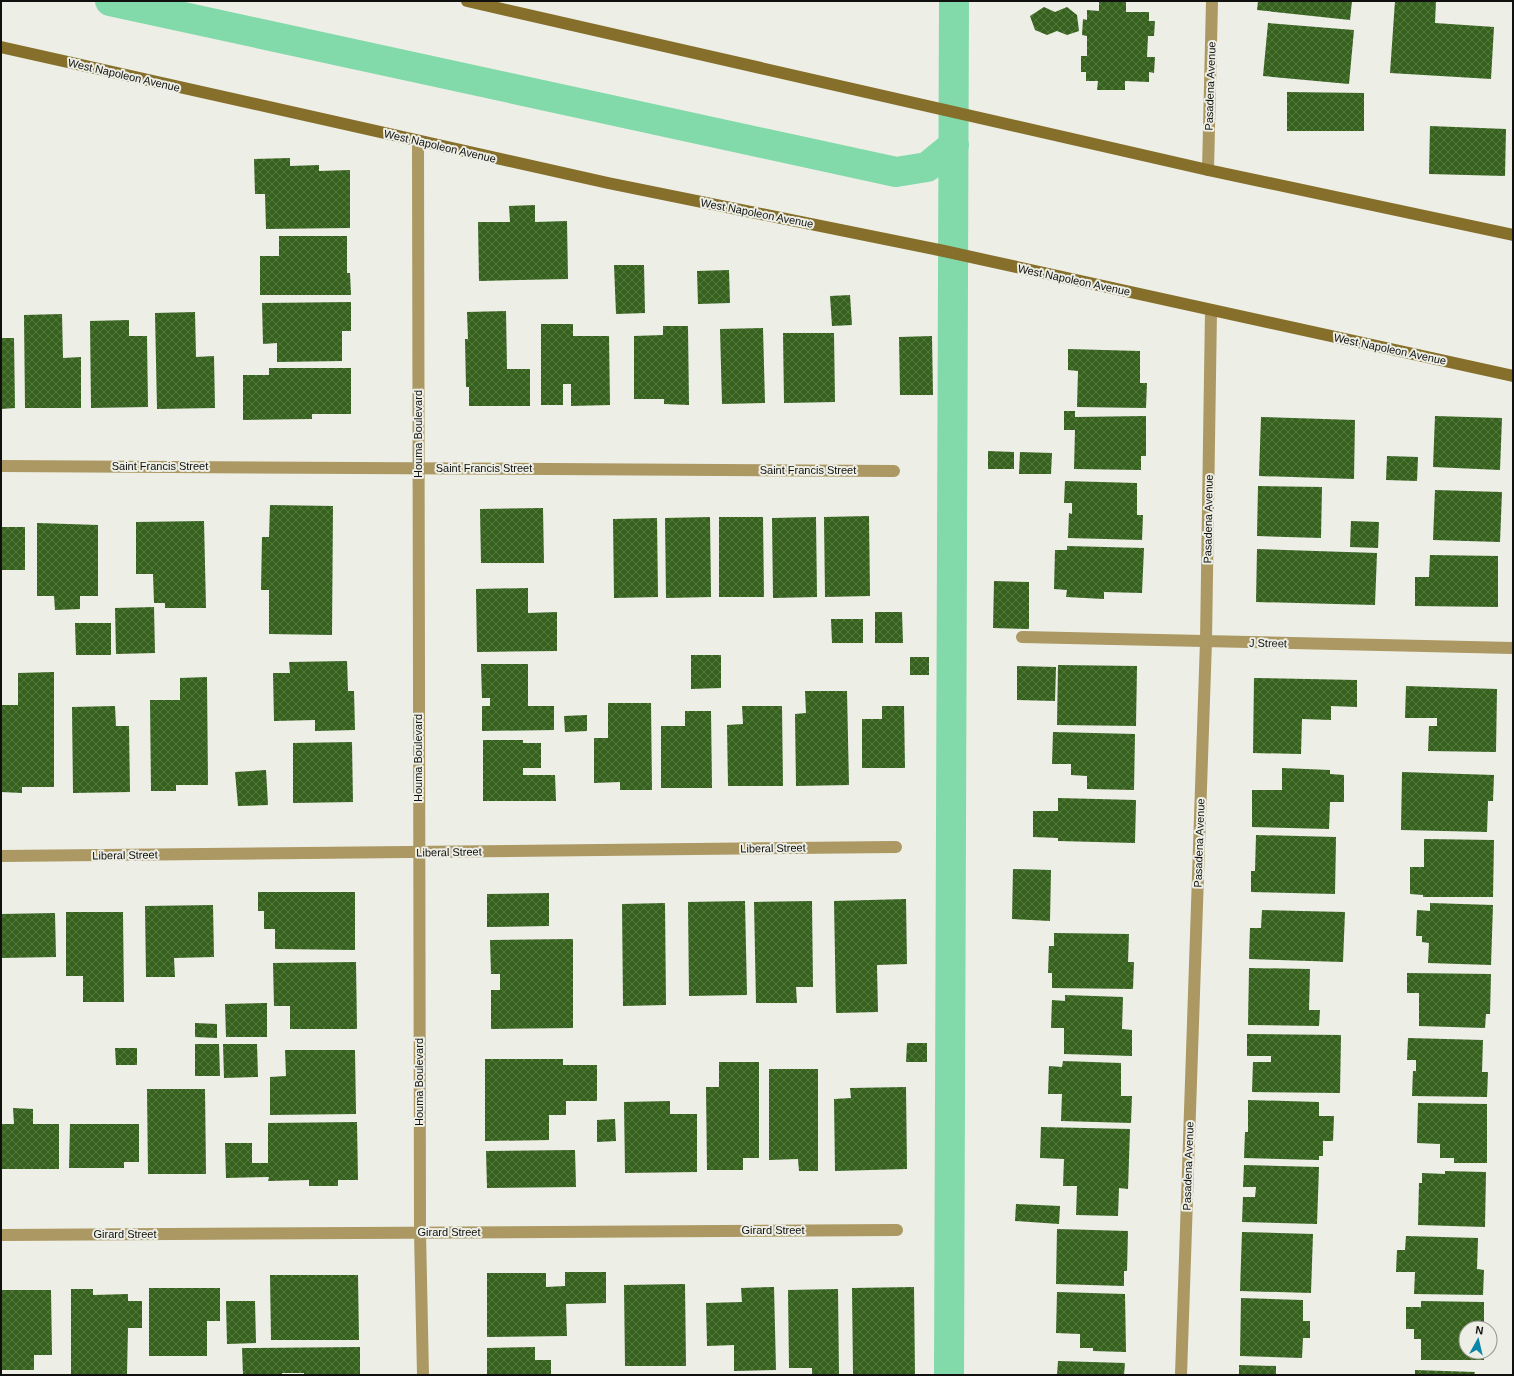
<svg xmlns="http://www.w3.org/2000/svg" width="1514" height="1376" font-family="Arial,sans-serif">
<defs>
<pattern id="building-cross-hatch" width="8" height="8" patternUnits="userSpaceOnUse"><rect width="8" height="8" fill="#36621e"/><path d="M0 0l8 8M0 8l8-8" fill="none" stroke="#567844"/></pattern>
</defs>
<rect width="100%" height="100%" fill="#edeee5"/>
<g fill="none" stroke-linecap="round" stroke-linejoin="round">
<path stroke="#82d9a9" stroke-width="30" d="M110 1 896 172 927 167 954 145
M949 1375 954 1"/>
</g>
<path fill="url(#building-cross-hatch)" d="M1099 1H1126V12H1149V21H1155L1154 36H1148L1147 57H1155L1154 73 1149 72V82L1125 81V90H1097L1098 81H1086V72H1081V56H1087V36L1082 35 1083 19 1087 20V10L1099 11Z
M1258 1H1352L1350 20 1257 10Z
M1395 1H1436L1435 23 1494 27 1491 79 1390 73Z
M1044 7 1055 12 1067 7 1077 15 1079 31 1067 35 1057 31 1047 35 1035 30 1030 16Z
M1268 23 1354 30 1349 84 1263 76Z
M1287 92 1364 93V131H1287Z
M1430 126 1506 129 1505 176 1429 174Z
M290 158V166L319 165V171L350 170V228L266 229 265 194H255L254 159Z
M535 205V222L567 221 568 279 479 281 478 222H510L509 206Z
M279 236H347V273H350L351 295H260V256H279Z
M614 265H644L645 313 616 314Z
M729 270 730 303 698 304 697 271Z
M850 295 852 325 832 326 830 296Z
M351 302V331H342V361L277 362V343L263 344 262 303Z
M506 311 507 369H530V406H469V387H466L465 339H468L467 312Z
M195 312 196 357 214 356 215 408 157 409 155 313Z
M62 314 63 358 81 357V408H25L24 315Z
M129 320V336H147L148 407 91 408 90 321Z
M541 324H573V336H609L610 405 571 406V384H563V405H541Z
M663 326H688L689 405 664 404V399H634V336L663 335Z
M763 328 765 403 722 404 720 329Z
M783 333H834L835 402 784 403Z
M932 336 933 395H900L899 337Z
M1 338H14L15 408 1 409Z
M1068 349 1140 351V383H1147L1146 408 1077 407 1078 371 1068 370Z
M269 368H351V414H312V419L243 420V375H269Z
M1064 411H1075V417L1146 416V456H1141V470L1074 469 1075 430H1064Z
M1435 416 1502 418 1500 470 1433 467Z
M1261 417 1355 420 1354 479 1259 476Z
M988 451 1014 452V469H988Z
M1020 452 1052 453 1051 474H1019Z
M1387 456 1418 457 1417 481 1386 480Z
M1065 481 1137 483V515H1143L1142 540 1068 538 1069 513 1072 514V503H1064Z
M1258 486 1322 487 1321 538 1257 536Z
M1435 490 1502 492 1500 542 1433 540Z
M270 505 333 506 332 635 269 634V590H261L262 537H269Z
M543 508 544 563H481L480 509Z
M869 516 870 596 825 597 824 517Z
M710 517 711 597 666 598 665 518Z
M719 517H763L764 597H719Z
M816 517 817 597 773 598 772 518Z
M657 518 658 597 614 598 613 519Z
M204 521 206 608H165V603H154L153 574H136V522Z
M1351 521 1379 522 1378 548 1350 547Z
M37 523 98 525V596H80V609L55 610 54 596H37Z
M1 527H25V570H1Z
M1067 546 1144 548 1142 593 1104 592V599L1066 597 1067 590 1054 589 1055 550H1067Z
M1257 549 1377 553 1375 605 1256 602Z
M1430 555 1498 556V607L1415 606V577H1429Z
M994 581 1029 582V629L993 628Z
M528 588V613L557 612V651L477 652 476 589Z
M154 607 155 653 116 654 115 608Z
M875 612H902L903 643H875Z
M831 619H863V643H832Z
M75 623H111V655H76Z
M691 655H721V688L691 689Z
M910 657H929V675H910Z
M347 661 348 691H354L355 730 315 731V720L274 721 273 673H290L289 662Z
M481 664H528V706H554V730L482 731V706H490V698H482Z
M1058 665 1137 666 1136 726 1057 725Z
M1017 666 1056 667 1055 701 1017 700Z
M54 672V787H22V793L1 792V705H18V673Z
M207 677 208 785H176V791H151L150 700H180V678Z
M1254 678 1357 680V707L1331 706V720L1302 719 1301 754 1253 753Z
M1406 686 1497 689 1496 752 1428 751 1429 726H1437V718H1405Z
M805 691H847L849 785 796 786 795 714 806 713Z
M608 703H651L652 790H620V782L594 783V738H608Z
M115 706 116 726H129L130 792 73 793 72 707Z
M742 706H782L783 786H728L727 725 743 724Z
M882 706H904L905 768H862V719H882Z
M685 711H711L712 788H661V726H685Z
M587 715V731L565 732 564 716Z
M1053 732 1135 734 1134 790 1087 789V776L1071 775V764H1052Z
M483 740H523V743H541V768H523V775H555L556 801H483Z
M352 742 353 802 293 803V743Z
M1282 768 1330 770V774L1344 775V802H1330L1329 829 1252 827V790H1282Z
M266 770 268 805 238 806 235 772Z
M1402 772 1494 775 1493 801H1488L1487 832 1401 830Z
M1058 798 1136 800 1135 843 1058 841V838L1033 837V811H1058Z
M1256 835 1336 837 1335 894 1251 892V871H1255Z
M1424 839 1494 840 1493 897H1423V895L1410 894V867H1424Z
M1013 869 1051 870 1050 921 1012 919Z
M258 892H355V950L275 949V929H264V911H258Z
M549 893V926L487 927V894Z
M906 899 907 964 877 965 878 1012 836 1013 834 901Z
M745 901 747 995 689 996 688 902Z
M812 901 813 987H796L797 1003H756L754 902Z
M665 903 666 1005 623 1006 622 904Z
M1430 903 1493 905 1491 965 1428 963 1429 943 1422 942V936H1416L1417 910 1430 911Z
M213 905 214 957 174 958 175 977H146L145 906Z
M1262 910 1345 912 1343 962 1249 959 1250 928H1261Z
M66 912H123L124 1002H83V976H66Z
M55 913 56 957 1 958V914Z
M1054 933 1129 934 1128 962H1134L1133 989 1052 988V973H1048L1049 946H1054Z
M573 939V1028L491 1029V990H500V974H491L490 940Z
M356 962 357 1029H290V1006H274L273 963Z
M1249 968 1310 969 1309 1010H1320L1319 1026 1248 1025Z
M1407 973 1491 974 1490 1014H1486L1485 1028 1419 1026V993H1407Z
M1065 995 1123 997 1122 1029 1132 1030V1056L1064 1054V1028H1051L1052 1000 1065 1001Z
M267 1003V1037H226L225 1004Z
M195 1023 217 1024V1038L195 1037Z
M1247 1034 1341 1035 1340 1093 1252 1092 1253 1062H1271V1056H1247Z
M1408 1038 1483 1040 1482 1072H1488L1487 1097 1412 1096 1413 1071H1416V1060H1407Z
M907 1043H927V1062H906Z
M195 1044H219L220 1076H195Z
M223 1044H257L258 1077 224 1078Z
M115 1048H137V1065H116Z
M285 1050H355L356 1114 270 1115V1077L286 1076Z
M485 1059H563V1065H597V1101H566V1115H549V1140L485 1141Z
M1063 1061 1121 1063V1096H1132L1131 1123 1061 1121 1062 1094H1048L1049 1066 1062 1067Z
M719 1062H759V1158H743V1170H707L706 1087H719Z
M769 1069H818V1171H799L798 1159 769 1160Z
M906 1087 907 1169 835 1171 834 1099 851 1098 850 1088Z
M147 1089H205L206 1174H148Z
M1248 1100 1319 1102V1116H1334L1333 1141H1323V1156H1319V1160L1244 1158 1245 1132H1248Z
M670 1101V1114H697V1172L625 1173 624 1102Z
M1418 1103 1487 1104V1163H1454V1158H1440V1144L1417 1143Z
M13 1108 33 1109V1124H59V1169H1V1124H14Z
M615 1119 616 1141 597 1142V1120Z
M357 1122 358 1180H338V1186H309V1180L268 1181 269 1177 226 1178 225 1143H252V1163H268V1123Z
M70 1124H139V1162H124V1168H69Z
M1041 1127 1130 1129 1128 1189 1119 1188 1118 1216 1076 1215 1077 1186H1063L1064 1159 1040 1158Z
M575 1150 576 1187 487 1188 486 1151Z
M1244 1165 1319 1167 1317 1224 1242 1222 1243 1197H1255L1256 1187H1243Z
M1445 1171 1486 1172 1485 1227 1418 1225 1419 1183H1422V1173L1445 1174Z
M1016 1204 1060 1206 1059 1224 1015 1221Z
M1057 1229 1128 1231 1127 1271H1124V1286L1056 1284Z
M1242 1232 1313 1234 1311 1293 1240 1291Z
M1406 1236 1478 1238 1477 1269 1484 1270 1483 1295 1414 1294 1415 1272H1396L1397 1250H1405Z
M565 1272H606V1303L566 1304 567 1336 487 1337V1273H546V1287L565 1286Z
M270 1275H358L359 1340H271Z
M685 1284 686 1366H625L624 1285Z
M774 1287 776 1370 734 1371V1345L707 1346 706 1303 742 1302 741 1288Z
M914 1287 915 1375 853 1374 852 1288Z
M149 1288H220V1321H207V1356H149Z
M71 1289H93V1295L128 1294V1301H142V1328H128L127 1374 71 1375Z
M838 1289 839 1375H812V1368H789L788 1290Z
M1 1290H51L52 1355H34V1370H1Z
M1057 1292 1125 1294 1126 1352 1093 1351V1348H1080V1334L1056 1333Z
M1241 1298 1303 1300V1321H1310V1338H1303L1302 1358 1240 1356Z
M226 1301H255L256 1343 227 1344Z
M1421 1301 1484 1302V1328H1466V1352H1484V1360H1421V1339H1414V1329H1406V1307H1421Z
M360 1347V1375H304V1373H282V1375H243L242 1348Z
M535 1347V1360H551V1375H487V1348Z
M1058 1361 1125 1363 1124 1375H1057Z
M1239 1365 1276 1366V1375H1239Z
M1415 1370 1475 1372 1474 1375H1415Z"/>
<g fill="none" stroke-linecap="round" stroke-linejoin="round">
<path stroke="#ab9862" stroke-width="12" d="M418 142 420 1232 423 1375
M1208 170 1212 1
M1 466 894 471
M1022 637 1513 648
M1 856 896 847
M1 1235 897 1230
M1181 1375 1206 641 1211 310"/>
<path stroke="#856f2a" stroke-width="12" d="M467 1 1208 170 1513 235
M1 47 608 183 944 251 1513 376"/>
</g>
<g text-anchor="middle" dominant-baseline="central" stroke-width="4" stroke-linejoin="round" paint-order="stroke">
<g font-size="11" fill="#10110e" stroke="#edeee5">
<text transform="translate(124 75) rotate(13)">West Napoleon Avenue</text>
<text transform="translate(1210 86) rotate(-88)">Pasadena Avenue</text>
<text transform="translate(440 146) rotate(13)">West Napoleon Avenue</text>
<text transform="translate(757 213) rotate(11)">West Napoleon Avenue</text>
<text transform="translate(1074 280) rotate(12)">West Napoleon Avenue</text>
<text transform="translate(1390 349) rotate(12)">West Napoleon Avenue</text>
<text transform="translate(418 434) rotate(-90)">Houma Boulevard</text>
<text x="160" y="466">Saint Francis Street</text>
<text x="484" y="468">Saint Francis Street</text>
<text x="808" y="470">Saint Francis Street</text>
<text transform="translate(1208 519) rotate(-89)">Pasadena Avenue</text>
<text transform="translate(1268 643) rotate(1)">J Street</text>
<text transform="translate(418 758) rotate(-90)">Houma Boulevard</text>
<text transform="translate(1199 843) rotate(-88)">Pasadena Avenue</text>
<text transform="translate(773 848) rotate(-1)">Liberal Street</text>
<text transform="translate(449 852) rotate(-1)">Liberal Street</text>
<text transform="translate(125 855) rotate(-1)">Liberal Street</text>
<text transform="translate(419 1082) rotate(-90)">Houma Boulevard</text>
<text transform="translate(1188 1166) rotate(-88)">Pasadena Avenue</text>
<text x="773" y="1230">Girard Street</text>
<text x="449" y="1232">Girard Street</text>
<text x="125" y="1234">Girard Street</text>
</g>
</g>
<rect width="1514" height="1376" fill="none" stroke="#10110e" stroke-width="4"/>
<g transform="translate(1478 1340) rotate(8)"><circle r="19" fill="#edeee5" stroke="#95968f"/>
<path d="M0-3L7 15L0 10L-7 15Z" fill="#0b85a9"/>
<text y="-6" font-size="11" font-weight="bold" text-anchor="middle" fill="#10110e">N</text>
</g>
</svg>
